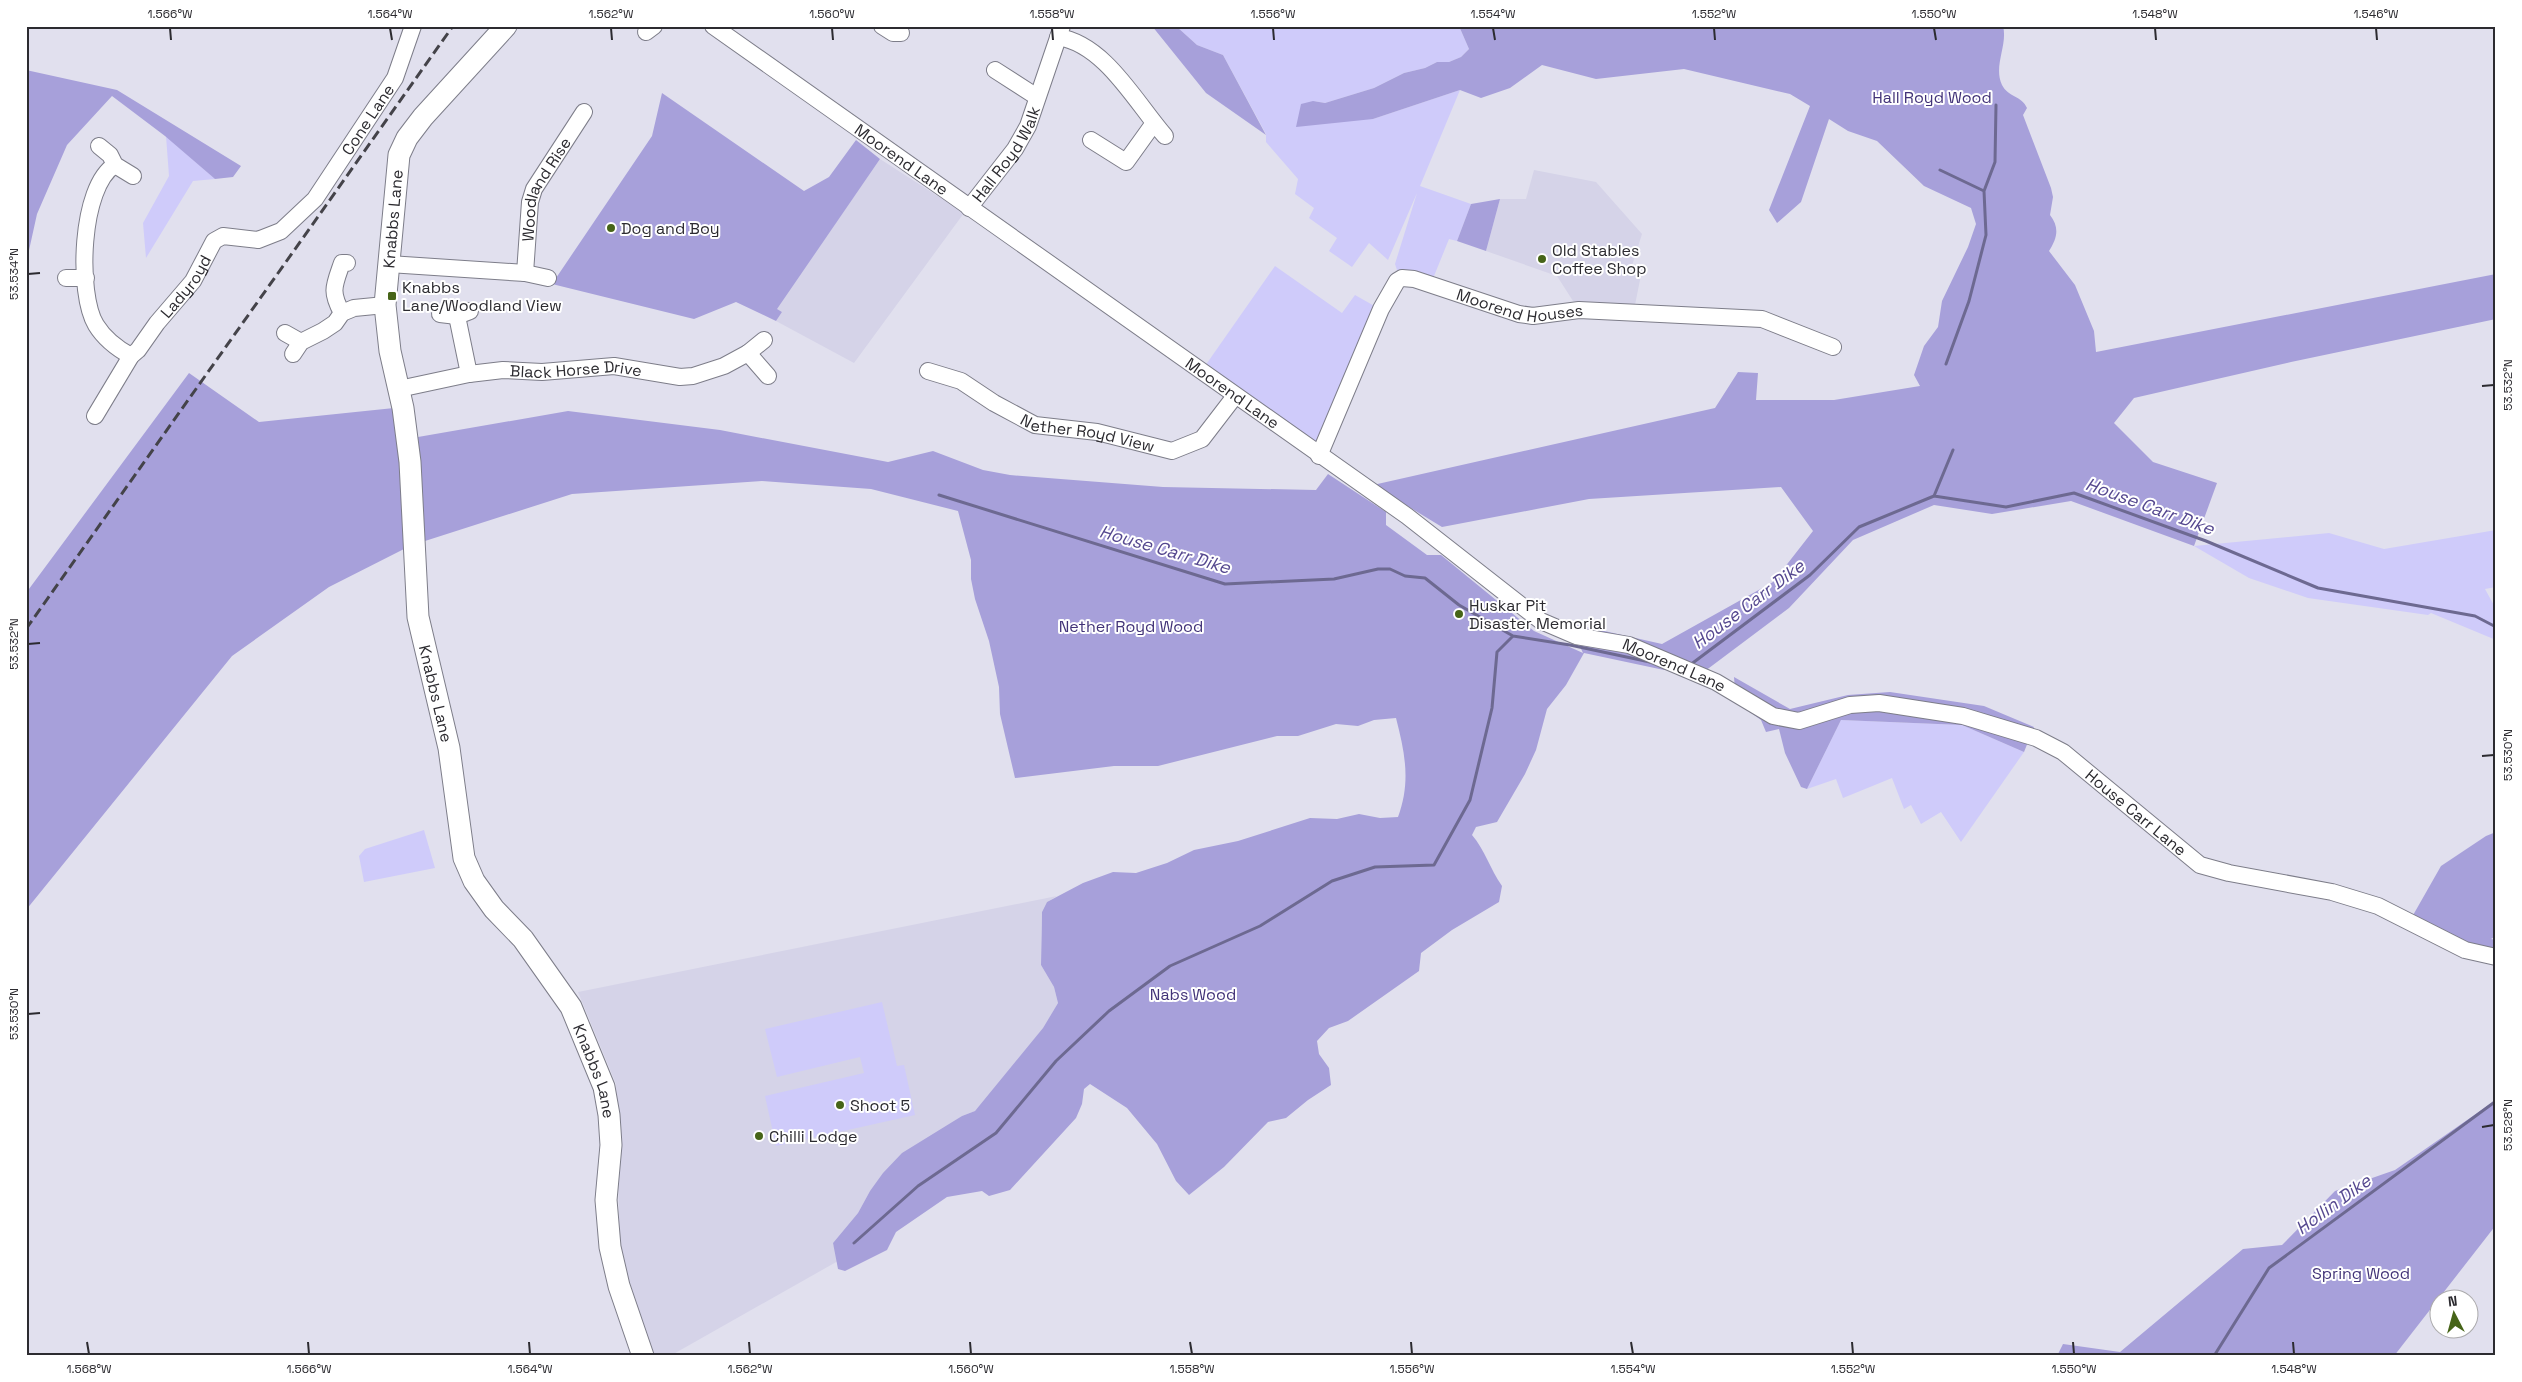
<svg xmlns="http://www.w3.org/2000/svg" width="2522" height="1382" font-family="'Space Grotesk',sans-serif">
<rect width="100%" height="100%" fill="#e1e0ee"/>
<path fill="#d5d3e8" d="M880 159 964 213 854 363 776 321 782 312 776 309Z
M1534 170 1596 182 1642 234 1630 272 1641 275 1635 305 1573 301 1557 276 1486 251 1500 199H1526Z
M1057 896 1047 902 1042 912 1041 935V965L1054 987 1058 1003 1043 1028 994 1091 975 1111 962 1116 928 1139 870 1191 858 1213 833 1243 838 1261 670 1356H649L620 1256 616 1084 578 992Z"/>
<path fill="#cfcbfa" d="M1176 26H1459L1469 49 1461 57 1449 62H1437L1425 68 1404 73 1374 88 1325 103 1313 101 1373 119 1460 90 1420 186 1471 204 1457 241 1449 239 1432 281 1397 270 1395 264 1417 193 1388 260 1369 243 1352 267 1329 251 1337 238 1309 218 1314 208 1295 194 1298 179 1266 142V134L1223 55 1197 45Z
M166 136 215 179 193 181 146 258 143 223 169 176Z
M1275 266 1342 313 1355 295 1378 308 1318 444 1205 366Z
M2496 530V587L2485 589 2496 609V640L2431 613 2428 615 2308 598 2249 578 2194 546 2329 533 2384 549Z
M1841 720 1962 725 2024 752 1961 842 1941 812 1921 824 1911 805 1904 809 1892 778 1843 798 1836 779 1807 789Z
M424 830 435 868 364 882 359 856 365 849Z
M882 1002 897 1066 904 1065 915 1115 776 1146 765 1096 864 1073 860 1057 777 1077 765 1029Z"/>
<path fill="#a7a0da" d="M1152 26H1176L1197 45 1223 55 1266 135 1206 93Z
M1459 26H2003C2008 45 1993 66 2002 85 2008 97 2022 96 2027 108L2023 115 2051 188 2053 197 2050 215C2060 228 2057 238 2049 251L2075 285 2094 331 2096 352 2496 274V319L2291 362 2134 398 2114 423 2153 462 2217 483 2194 546 2071 501 1992 514 1934 505 1853 540 1789 608 1705 671 1664 670 1584 653 1566 685 1547 709 1536 750 1525 774 1497 822 1476 827 1472 835C1485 850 1490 869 1502 886L1499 902 1452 930 1421 953 1419 971 1348 1021 1329 1028 1317 1041 1319 1054 1329 1068 1331 1085 1308 1100 1286 1118 1268 1122 1224 1167 1189 1195 1176 1181 1157 1144 1127 1108 1090 1084 1084 1089 1082 1104 1076 1118 1010 1190 989 1196 982 1191 947 1197 896 1232 887 1250 845 1271 838 1269 833 1243 858 1213 870 1191 883 1173 902 1153 962 1116 975 1111 1043 1028 1058 1003 1054 987 1041 965 1042 912 1047 902 1083 883 1113 872 1136 873 1167 863 1194 850 1238 841 1310 818 1337 819 1359 814 1380 818 1398 817C1411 782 1405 753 1396 718L1374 720 1358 726 1336 724 1298 736H1277L1158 766H1114L1015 778 1000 714 999 687 989 641 975 599 971 579V560L958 511 871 489 762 481 572 494 425 541 418 437 568 411 720 430 888 462 933 451 983 470 1010 475 1163 487 1316 490 1328 474 1386 512V525L1427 555H1441L1534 631 1583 653 1569 623 1662 644 1773 582 1813 531 1781 487 1589 499 1442 527 1373 485 1715 408 1738 372 1758 373 1756 400H1834L1920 386 1914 375 1924 346 1938 327 1942 301 1968 247 1976 224 1971 208 1924 186 1877 141 1848 131 1829 119 1801 202 1777 223 1769 210 1810 106 1790 94 1684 69 1596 79 1542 65 1510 88 1481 98 1460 90 1373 119 1296 127 1301 104 1313 101 1325 103 1374 88 1404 73 1425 68 1437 62H1449L1461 57 1469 49Z
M26 70 117 90 241 166 233 177 215 179 165 136 112 96 67 145 37 214 26 264Z
M662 93 804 191 829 177 856 140 880 159 777 309 782 312 776 321 736 302 694 319 552 284 652 136Z
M1500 199 1486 251 1457 241 1471 204Z
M189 373 259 422 394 408 401 444 404 549 329 587 232 656 26 910V593Z
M1734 677 1790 709 1848 695 1890 692 1984 706 2034 727 2024 752 1962 725 1841 720 1807 789 1801 787 1785 753 1779 729 1766 732 1761 720 1736 702Z
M2496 832V936L2491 939 2496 940V953L2466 946 2412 917 2441 866 2486 836Z
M2496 1100V1225L2394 1356H2057L2063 1344 2120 1352 2243 1249 2282 1245 2335 1191 2395 1170Z"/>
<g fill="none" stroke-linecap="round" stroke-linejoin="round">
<path stroke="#6d6991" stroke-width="3" d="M1940 170 1984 191
M1946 364 1969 301 1986 235 1984 191 1995 162 1996 105
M939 495 1225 584 1334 579 1378 569H1390L1405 576 1425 578 1459 605 1513 636 1570 645 1650 662
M1934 496 1953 450
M1690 665 1810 575 1859 527 1934 496 2006 507 2074 493 2206 541 2318 588 2475 616 2496 627
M854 1243 918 1186 996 1133 1056 1061 1109 1011 1170 966 1260 926 1332 881 1375 867 1434 865 1470 800 1492 708 1497 652 1513 636
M2214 1356 2269 1268 2496 1101"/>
<g stroke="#7d7d89" stroke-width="18">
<g id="minor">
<path id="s1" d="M713 26 1407 516 1541 621 1576 636 1629 645 1716 682 1773 716 1799 721 1850 705 1879 703 1963 716 2036 738 2063 752 2200 865 2229 873 2332 892 2378 906 2465 950 2496 957"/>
<path d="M882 26 893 33H901"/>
<path d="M646 32 654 26"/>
<path d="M1058 37C1105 44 1136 103 1165 136"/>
<path d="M995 70 1037 97"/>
<path d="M1091 140 1126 162 1154 123"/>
<path d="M99 146 110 155 115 165 133 176"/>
<path d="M115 165C80 186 77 294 96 325 104 338 118 349 131 356"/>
<path id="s2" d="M969 208 1015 149 1028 126 1062 26"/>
<path d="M389 264 525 273 548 278"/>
<path id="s3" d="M525 273 530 202 534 189 584 112"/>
<path d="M66 278H86"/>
<path d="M342 313C330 291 334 286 342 263H347"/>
<path d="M440 314 457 316 470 311"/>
<path d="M457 316 469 374"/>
<path d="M285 333 301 342"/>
<path d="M748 353 764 340"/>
<path d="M293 354 301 342 323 331 335 323 342 313 354 308 385 305"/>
<path id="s4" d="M928 371 961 381 994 403 1035 425 1097 432 1172 451 1202 439 1235 396"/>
<path id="s5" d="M399 389 469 374 503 370 542 372 614 366 680 377 693 376 724 366 748 353 768 376"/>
<path id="s6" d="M95 416 131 356 138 350 157 323 193 281 214 241 223 236 258 240 281 231 315 199 395 78 413 26"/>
<path id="s7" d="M1319 456 1381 309 1397 281 1402 278 1414 279 1519 314 1533 316 1579 310 1762 319 1833 347"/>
</g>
</g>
<g stroke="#7d7d89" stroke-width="23">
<g id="major">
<path id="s8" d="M506 26 423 117 407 138 399 155 385 305 390 351 403 408 410 462 418 617 449 748 464 858 474 881 494 909 523 939 571 1007 604 1087 609 1115 611 1145 606 1200 610 1247 619 1286 643 1356"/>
</g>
</g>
<use href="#minor" stroke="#fff" stroke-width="16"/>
<use href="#major" stroke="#fff" stroke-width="21"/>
<path stroke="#444349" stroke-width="3" stroke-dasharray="10 5" stroke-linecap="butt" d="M26 629 453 26"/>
</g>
<path fill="none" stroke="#2c2b30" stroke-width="2" d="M170 28 171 40M390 28 392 40M611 28 612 40M832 28 833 40M1052 28 1053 40M1273 28 1274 40M1493 28 1495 40M1714 28 1715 40M1934 28 1936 40M2155 28 2156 40M2376 28 2377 40M28 274 40 273M2482 386 2494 385M28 644 40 643M2482 756 2494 755M28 1014 40 1013M2482 1127 2494 1125M87 1342 89 1354M308 1342 309 1354M529 1342 530 1354M749 1342 750 1354M970 1342 971 1354M1190 1342 1192 1354M1411 1342 1412 1354M1631 1342 1633 1354M1852 1342 1853 1354M2073 1342 2074 1354M2293 1342 2294 1354"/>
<g fill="#466418" stroke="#fff" stroke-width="2">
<circle cx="611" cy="228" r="5"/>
<circle cx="1542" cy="259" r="5"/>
<rect x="387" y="291" width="10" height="10" rx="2.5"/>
<circle cx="1459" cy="614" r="5"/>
<circle cx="840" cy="1105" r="5"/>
<circle cx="759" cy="1136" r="5"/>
</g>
<g text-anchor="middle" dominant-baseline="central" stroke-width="4" stroke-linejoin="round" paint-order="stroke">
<g font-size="16" fill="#423378" stroke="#fff">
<text x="1932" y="97">Hall Royd Wood</text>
<text x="1131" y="626">Nether Royd Wood</text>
<text x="1193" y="994">Nabs Wood</text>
<text x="2361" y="1273">Spring Wood</text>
</g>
<g font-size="16" fill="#2c2b30" stroke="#fff">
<text stroke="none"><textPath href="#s6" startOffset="425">Cone Lane</textPath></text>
<text stroke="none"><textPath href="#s2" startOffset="66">Hall Royd Walk</textPath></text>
<text stroke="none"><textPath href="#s1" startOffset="231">Moorend Lane</textPath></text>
<text stroke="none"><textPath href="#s3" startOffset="88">Woodland Rise</textPath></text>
<text transform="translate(393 219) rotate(-85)">Knabbs Lane</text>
<text stroke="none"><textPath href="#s6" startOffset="159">Ladyroyd</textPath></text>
<text stroke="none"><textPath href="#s7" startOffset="320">Moorend Houses</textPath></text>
<text stroke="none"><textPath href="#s5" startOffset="179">Black Horse Drive</textPath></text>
<text stroke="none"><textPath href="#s1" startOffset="636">Moorend Lane</textPath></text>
<text stroke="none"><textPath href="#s4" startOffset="174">Nether Royd View</textPath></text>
<text stroke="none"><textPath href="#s1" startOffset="1161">Moorend Lane</textPath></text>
<text stroke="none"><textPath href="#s8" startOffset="712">Knabbs Lane</textPath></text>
<text stroke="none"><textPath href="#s1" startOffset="1668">House Carr Lane</textPath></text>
<text stroke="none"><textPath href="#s8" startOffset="1132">Knabbs Lane</textPath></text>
</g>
<g font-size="16" fill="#2c2b30" stroke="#fff" text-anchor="start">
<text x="621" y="228">Dog and Boy</text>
<text x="1552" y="250">Old Stables<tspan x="1552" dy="18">Coffee Shop</tspan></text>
<text x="402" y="287">Knabbs<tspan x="402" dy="18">Lane/Woodland View</tspan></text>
<text x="1469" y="605">Huskar Pit<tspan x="1469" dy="18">Disaster Memorial</tspan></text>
<text x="850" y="1105">Shoot 5</text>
<text x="769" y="1136">Chilli Lodge</text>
</g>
<g font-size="18" font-style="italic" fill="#55488f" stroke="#fff">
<text transform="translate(2150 506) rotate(20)">House Carr Dike</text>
<text transform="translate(1165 549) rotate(16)">House Carr Dike</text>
<text transform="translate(1748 604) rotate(-37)">House Carr Dike</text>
<text transform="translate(2333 1204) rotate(-36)">Hollin Dike</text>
</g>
</g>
<rect width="2522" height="1382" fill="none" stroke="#ffffff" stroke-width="55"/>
<g transform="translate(2454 1314) rotate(354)"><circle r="24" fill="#ffffff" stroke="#abaaac"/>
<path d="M0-4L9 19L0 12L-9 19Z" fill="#466418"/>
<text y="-8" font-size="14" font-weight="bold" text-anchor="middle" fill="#2c2b30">N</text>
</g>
<rect x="28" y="28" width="2466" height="1326" fill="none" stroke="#2c2b30" stroke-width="2"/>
<g font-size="12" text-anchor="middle" fill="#2c2b30">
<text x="170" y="18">1.566°W</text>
<text x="390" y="18">1.564°W</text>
<text x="611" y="18">1.562°W</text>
<text x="832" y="18">1.560°W</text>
<text x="1052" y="18">1.558°W</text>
<text x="1273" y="18">1.556°W</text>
<text x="1493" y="18">1.554°W</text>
<text x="1714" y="18">1.552°W</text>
<text x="1934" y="18">1.550°W</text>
<text x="2155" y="18">1.548°W</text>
<text x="2376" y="18">1.546°W</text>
<text transform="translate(14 274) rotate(-90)" y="4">53.534°N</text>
<text transform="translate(2508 385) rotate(-90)" y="4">53.532°N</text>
<text transform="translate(14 644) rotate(-90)" y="4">53.532°N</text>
<text transform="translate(2508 755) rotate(-90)" y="4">53.530°N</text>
<text transform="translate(14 1014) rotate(-90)" y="4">53.530°N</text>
<text transform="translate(2508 1125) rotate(-90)" y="4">53.528°N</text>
<text x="89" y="1373">1.568°W</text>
<text x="309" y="1373">1.566°W</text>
<text x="530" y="1373">1.564°W</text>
<text x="750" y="1373">1.562°W</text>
<text x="971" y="1373">1.560°W</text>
<text x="1192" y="1373">1.558°W</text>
<text x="1412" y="1373">1.556°W</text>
<text x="1633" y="1373">1.554°W</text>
<text x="1853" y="1373">1.552°W</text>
<text x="2074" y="1373">1.550°W</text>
<text x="2294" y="1373">1.548°W</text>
</g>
</svg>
